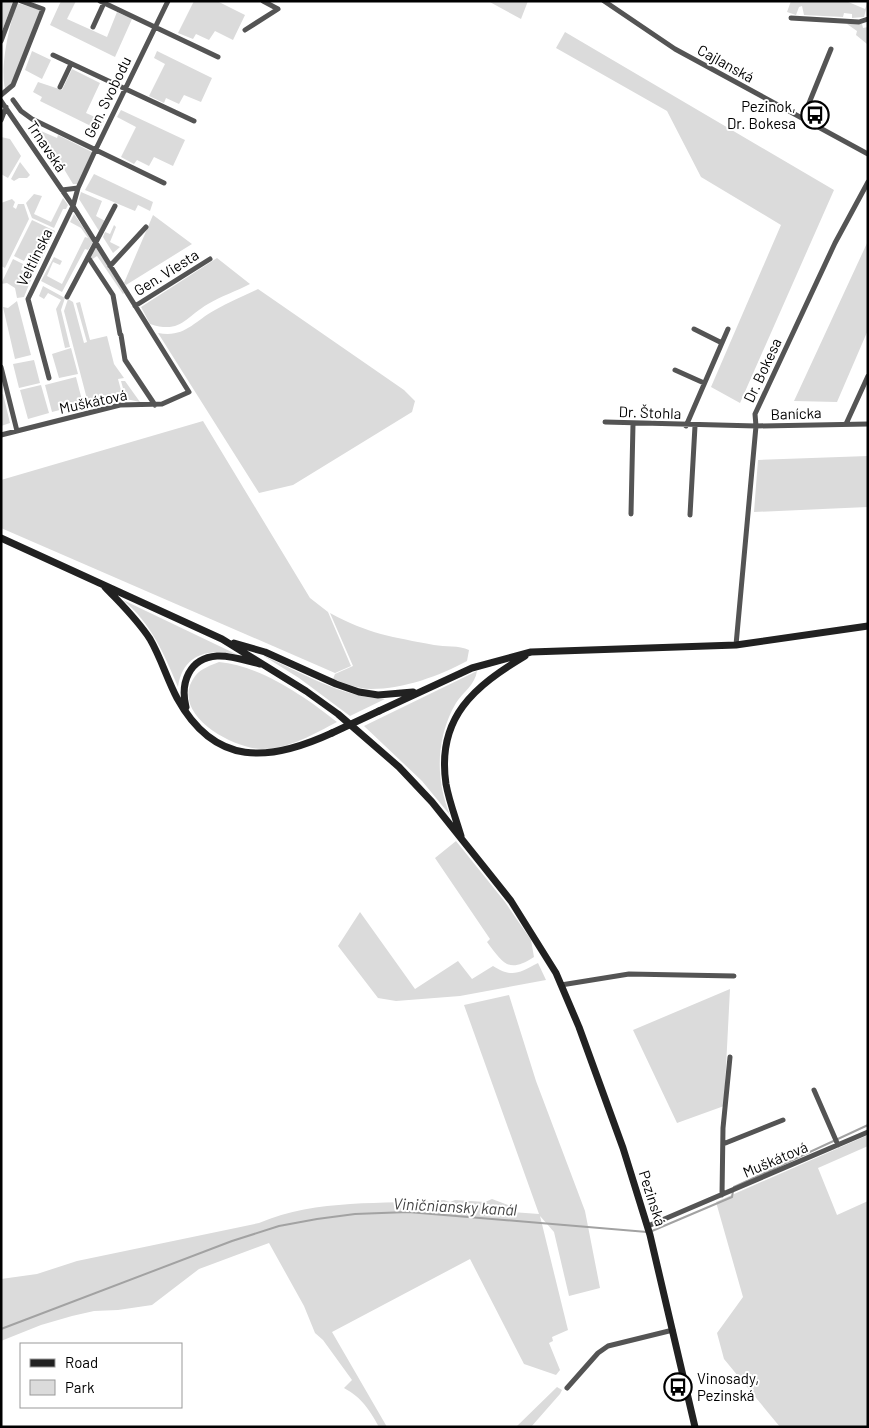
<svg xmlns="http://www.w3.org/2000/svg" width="869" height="1428" font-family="Barlow,sans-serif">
<rect width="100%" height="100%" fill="#fff"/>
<path fill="#dbdbdb" d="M1 1H13L1 34Z
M61 1H76L67 19 107 37 117 12 132 19 115 57 50 25Z
M194 1H217L245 15 233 40 215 31 209 40 196 34 193 39 178 33Z
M488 1H528L521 19Z
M791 1H846L865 9 868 2 864 17 852 18V14L844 13 843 17 804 15 802 6 799 7 796 15 787 12Z
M17 3 41 10 12 84 5 89C0 66 9 26 17 3Z
M847 24H862L863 28 868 27 867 44 856 35 857 31Z
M565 32 834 190 740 403 711 387 781 225 701 177 667 111 556 48Z
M32 51 51 60 42 79 25 70Z
M157 51 212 78 201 102 184 95 179 104 166 98 164 103 149 96 165 64 154 58Z
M72 69 100 83 86 113 104 121 99 130 40 101 42 97 33 92 38 82 62 90Z
M121 110 185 140 173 166 154 157 149 166 137 160 134 164 121 157 136 127 117 117Z
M41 131 57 138 58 135 92 152 78 184H73Z
M1 137 10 139 21 156 8 178 1 174Z
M20 162 30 175 27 178H19L14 181 11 179Z
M94 174 153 202 150 211 138 205 135 211 85 190Z
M81 192 102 201 96 216 105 221 99 231 79 199Z
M34 194 42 196 34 214 51 222 63 198 68 205 66 209H63L54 228 32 218 26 203Z
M12 199 15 202 13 207 16 209 18 204H24L29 219 5 268 1 266V203Z
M74 214 93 242 88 250 85 249 62 292 41 281 54 257 62 261 60 265 53 262 47 276 62 284 85 237 88 238 81 228 70 222Z
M153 215 192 244 126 285 124 283Z
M32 220 55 231 38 267 28 262 31 255 28 253 24 261 14 256Z
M114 225 116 227 110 242 120 247 113 253 103 237 105 232 110 234Z
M868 241V330L837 402 794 401Z
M96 246 124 293 123 294 97 256 91 260 89 258Z
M217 258 250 284C237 291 221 296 208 304 184 318 181 334 150 324L141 307Z
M13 259 23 264 21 270 24 271 26 265 35 270 24 297 17 298 15 288 7 283 1 284Z
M43 286 65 298 61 310 70 347 65 348 56 309 61 300 48 293 44 299 39 296Z
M258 289 404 390 415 401 412 412 293 485 259 493 158 333C185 338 193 322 215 310 229 302 244 296 258 289Z
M68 299 73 302 84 343 87 342 76 303 80 302 90 340 107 336 114 364 124 378 118 379 122 394 88 403 64 311Z
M17 301 31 355 15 359 3 307 8 308Z
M71 348 78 374 59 378 52 354Z
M34 360 40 383 19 388 13 364Z
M76 377 83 404 52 412 45 385Z
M121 381H125L140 402 126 399Z
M41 385 49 413 28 419 20 390Z
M3 394 10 423 1 426V395Z
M203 421 310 598 328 612 351 666 335 673 1 528V480Z
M868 456V507L754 512 758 460Z
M123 600 238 655C210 648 183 653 178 687 164 654 151 623 123 600Z
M330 613C368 634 393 637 434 645 445 647 459 645 469 650L467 661C439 676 404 689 371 689 359 689 344 683 333 679L335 674 353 666Z
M262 655C303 673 340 697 385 699L350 716 299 678Z
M219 662C259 665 306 697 337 722 314 734 289 749 262 749 232 749 166 712 196 675 201 669 211 665 219 662Z
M477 671C475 685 463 692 456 703 436 737 435 779 450 815L422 781 364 726Z
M456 841 505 902 531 940 534 957C508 974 503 963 487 942L490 939 435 858Z
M360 912 415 989 458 961 472 979 493 966C512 978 519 973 538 963L546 980 460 996 396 1001 378 998 338 946Z
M730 989 724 1106 677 1123 633 1030Z
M509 995 536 1081 585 1211 600 1288 569 1296 554 1232 540 1216 568 1330 552 1337 553 1341 549 1343 560 1370 556 1375 524 1364 470 1259 332 1332 387 1427H379C369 1409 362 1398 344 1388L352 1380 323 1340 315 1333 304 1306 269 1243 199 1269 152 1305 118 1310 94 1311 72 1316 41 1325 1 1341V1279L37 1274 77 1261 259 1223C318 1198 382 1205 444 1200L450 1202 455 1200 485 1202 492 1199 508 1205 512 1212 539 1214 464 1005Z
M868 1135V1146L818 1168 837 1215 868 1201V1427H780L724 1359 717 1333 743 1297 716 1202Z
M557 1387 562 1390 560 1394 531 1427H516Z"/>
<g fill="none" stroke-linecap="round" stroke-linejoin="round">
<path stroke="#a2a2a2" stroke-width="2" d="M734 1187 868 1125
M652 1231 732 1197 733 1191
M1 1329 232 1241 279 1226 317 1219 355 1214 408 1212 647 1232"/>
<path stroke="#545454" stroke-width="5" d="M100 1 218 57
M604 1 675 49 868 154
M791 18 859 22 868 19
M93 27 104 3
M245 30 278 9 263 1
M1 41 16 1
M53 55 194 121
M60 87 71 64
M1 95 13 85 43 9 21 1
M13 100 21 111 32 119 164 183
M1 101 73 206 189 392 162 404 120 405 1 435
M805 113 831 49
M1 120 6 107
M62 190 78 188
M88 257 113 295 120 334
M110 266 146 227
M67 297 115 206
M135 306 210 259
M694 329 722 343
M121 335 125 360 155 405
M1 367 17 431
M675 370 704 383
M49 378 28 299 73 206 78 188 95 151 168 1
M605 422 756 426 868 424
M846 424 868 376
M686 426 728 329
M631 514 633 424
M690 515 695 426
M736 645 756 426 755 414 835 243 868 182
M561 985 629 974 734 976
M814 1090 838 1145
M723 1144 783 1120
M722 1195 723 1128 730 1057
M648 1226 868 1132
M567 1388 598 1353 608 1346 673 1330"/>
<path stroke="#212121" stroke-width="7" d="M1 538 222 639 306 691 338 714 399 767 432 802 484 867 511 901 556 973 579 1027 623 1148 650 1235 695 1427
M105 587C121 604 137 619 150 639 161 658 167 679 177 698 215 767 269 762 332 733
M234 643 265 652 336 684 359 692 378 695 413 692
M186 707C180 683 189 658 217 656 231 655 247 661 260 664
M379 711 472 668 531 652 736 645 868 626
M461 836C456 819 449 801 446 784 436 717 475 686 525 656"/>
<path stroke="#212121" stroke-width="7" d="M332 733 379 711"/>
</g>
<defs>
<g id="bus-ring" transform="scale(1.4375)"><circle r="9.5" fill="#fff" stroke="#000" stroke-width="1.5"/><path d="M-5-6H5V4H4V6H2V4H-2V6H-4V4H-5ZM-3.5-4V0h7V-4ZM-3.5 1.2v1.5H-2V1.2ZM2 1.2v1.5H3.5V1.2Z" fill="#000"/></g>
</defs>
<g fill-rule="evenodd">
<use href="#bus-ring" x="815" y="115"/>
<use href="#bus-ring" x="678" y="1387"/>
</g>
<g text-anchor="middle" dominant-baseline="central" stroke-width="4" stroke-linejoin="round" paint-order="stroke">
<g font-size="15" fill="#000" stroke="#fff">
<text transform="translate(726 63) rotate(29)">Cajlanská</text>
<text transform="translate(107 97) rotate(-64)">Gen. Svobodu</text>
<text transform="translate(47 146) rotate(56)">Trnavská</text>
<text transform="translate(34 257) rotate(-64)">Veltlínska</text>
<text transform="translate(166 272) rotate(-32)">Gen. Viesta</text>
<text transform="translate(762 370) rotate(-65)">Dr. Bokesa</text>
<text transform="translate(93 401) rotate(-12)">Muškátová</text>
<text transform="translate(650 412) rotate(2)">Dr. Štohla</text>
<text transform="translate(796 413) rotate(-2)">Banícka</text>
<text transform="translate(775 1159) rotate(-23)">Muškátová</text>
<text transform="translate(653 1198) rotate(72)">Pezinská</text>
</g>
<g font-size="15" fill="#000" stroke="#fff" text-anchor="end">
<text x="796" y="106">Pezinok,<tspan x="796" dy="17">Dr. Bokesa</tspan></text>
<text x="697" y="1378" text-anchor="start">Vinosady,<tspan x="697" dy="17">Pezinská</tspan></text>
</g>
<g font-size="16" font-style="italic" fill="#434343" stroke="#fff">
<text transform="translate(455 1206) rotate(3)">Viničniansky kanál</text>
</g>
</g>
<rect width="869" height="1428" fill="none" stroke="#000000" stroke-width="5"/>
<rect x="20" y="1343" width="162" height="65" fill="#ffffff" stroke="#999999"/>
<rect x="30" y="1359" width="25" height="8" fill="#212121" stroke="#999999"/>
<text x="65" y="1368" font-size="15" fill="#000000">Road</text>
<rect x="30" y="1380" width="25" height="15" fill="#dbdbdb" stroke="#999999"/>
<text x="65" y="1393" font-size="15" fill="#000000">Park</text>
</svg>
